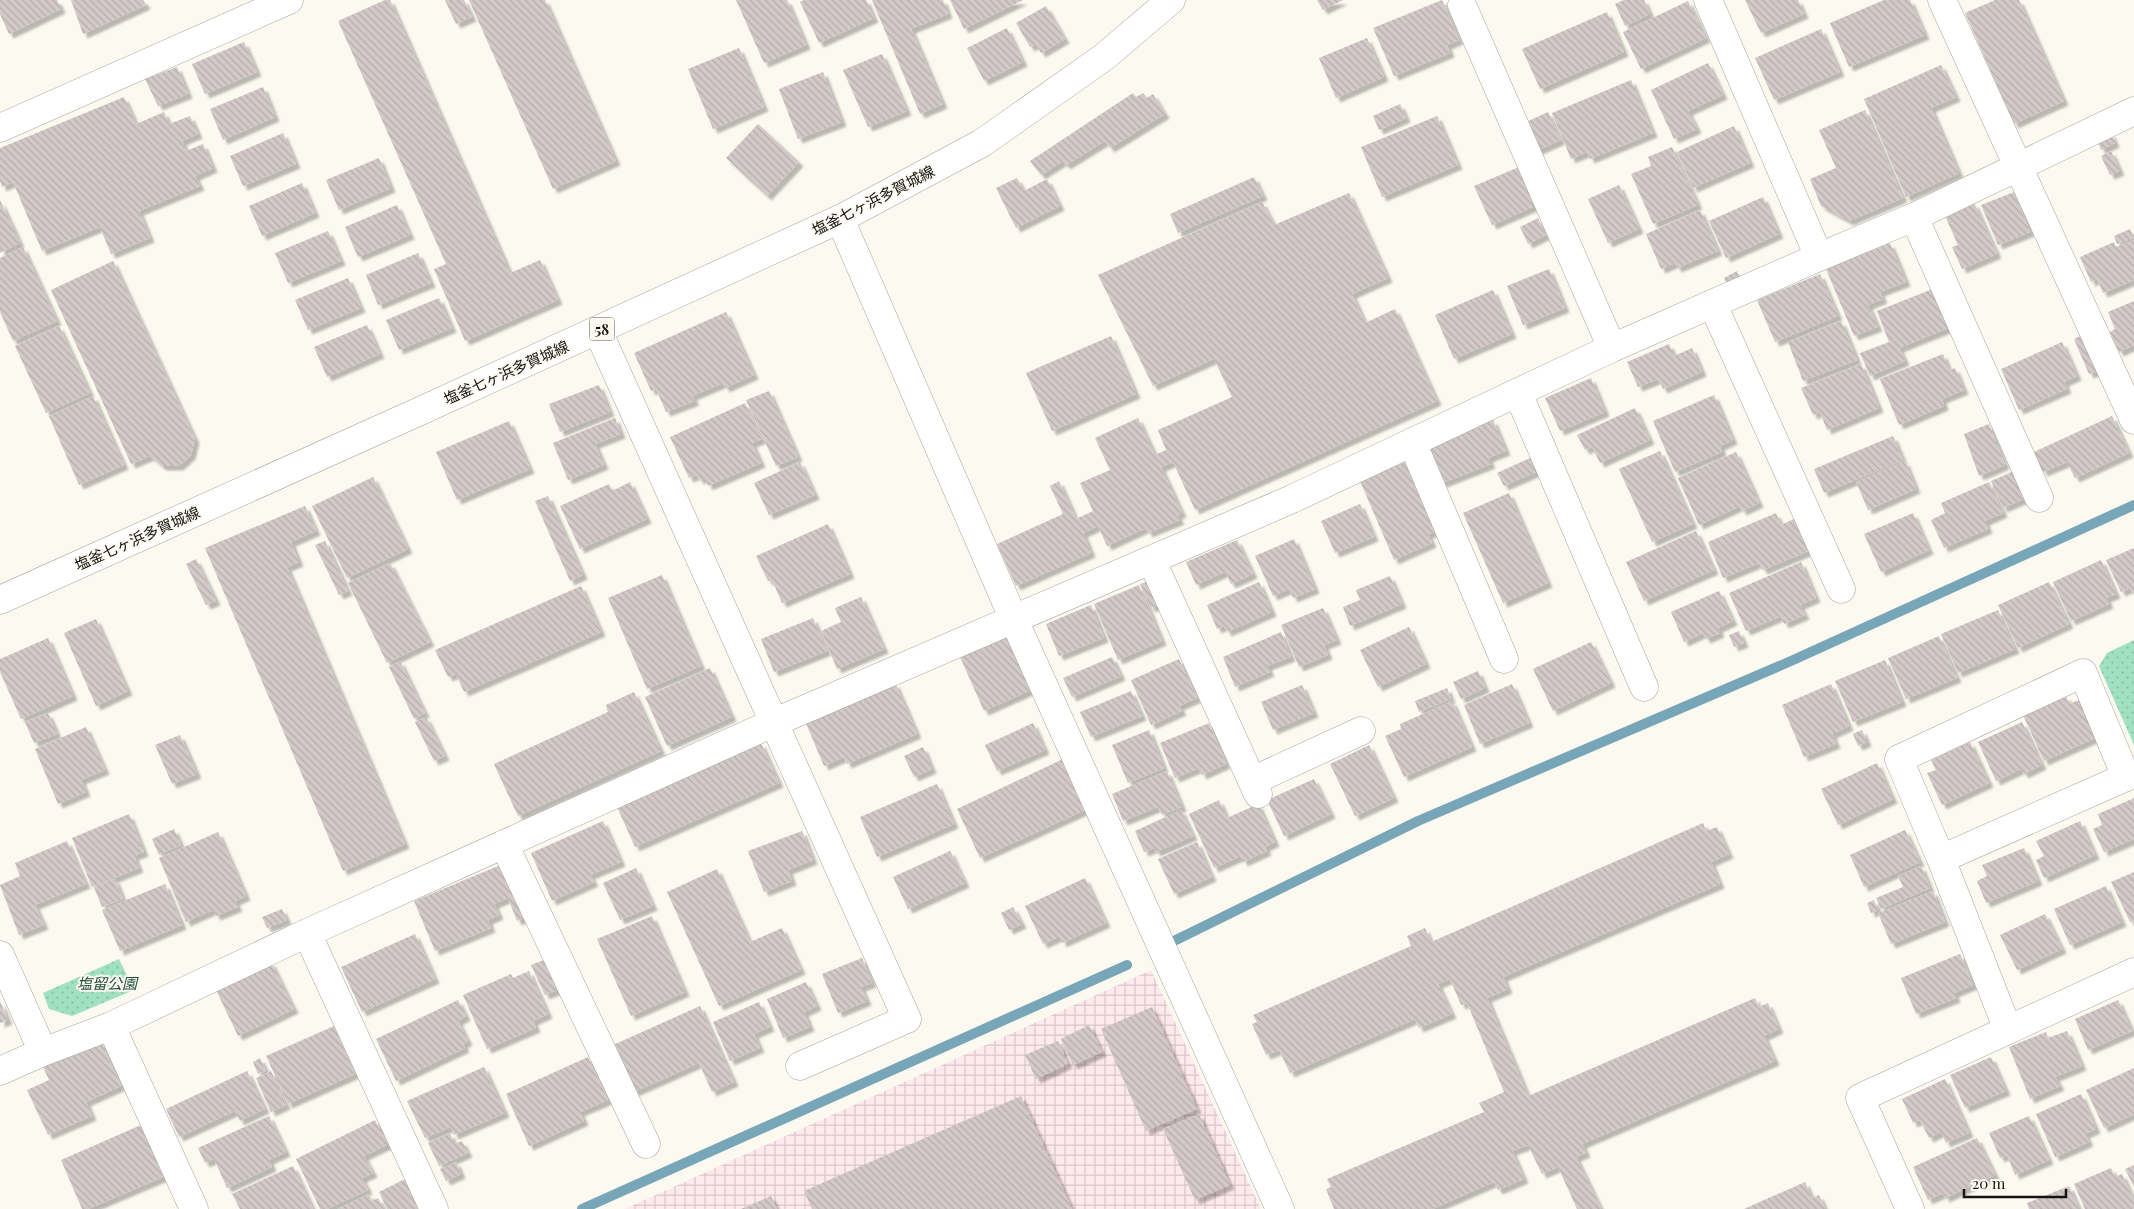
<svg xmlns="http://www.w3.org/2000/svg" width="2134" height="1209" font-family="'Playfair Display','Noto Sans JP',serif">
<defs>
<pattern id="industrial-grid" width="8" height="8" patternUnits="userSpaceOnUse" patternTransform="scale(1.25)"><rect width="8" height="8" fill="#fee9ee"/><path d="M0 4h8M4 0v8" fill="none" stroke="#d9c7cb"/></pattern>
<pattern id="grass-dots" width="8" height="8" patternUnits="userSpaceOnUse" patternTransform="scale(1.25)"><rect width="8" height="8" fill="#9fe1c1"/><path d="M2 2h.1M6 6h.1" fill="none" stroke="#88c0a5" stroke-width="1.8" stroke-linecap="round"/></pattern>
<pattern id="building-back-hatch" width="6" height="6" patternUnits="userSpaceOnUse" patternTransform="scale(1.25)"><rect width="6" height="6" fill="#d3c9c8"/><path d="M-1 5l2 2M0 0l6 6M5-1l2 2" fill="none" stroke="#b4acab"/></pattern>
<filter id="shadow"><feDropShadow dx="4.5" dy="4.5" stdDeviation="1" flood-color="#0004"/></filter>
</defs>
<rect width="100%" height="100%" fill="#fcf9f0"/>
<path fill="url(#industrial-grid)" d="M1151 970 1261 1209H625Z"/>
<path fill="url(#grass-dots)" d="M2134 640V745L2099 666 2107 653Z
M119 959 134 990 72 1016 49 1009 43 993Z"/>
<g fill="none" stroke-linecap="round" stroke-linejoin="round">
<path stroke="#77a6b8" stroke-width="10" d="M1176 940 1418 821 1791 661 2134 505
M582 1209 1127 965"/>
</g>
<path fill="url(#building-back-hatch)" filter="url(#shadow)" d="M0 0H57L61 9 9 34 0 14Z
M71 0H143L146 5 83 34Z
M385 0H390L510 273 540 260 558 300 465 341 434 269 446 264 338 21Z
M445 0H464L472 17 456 24Z
M469 0H545L616 161 553 189Z
M736 0H787L806 45 764 63Z
M804 0H866L874 18 819 43 800 2Z
M872 0H943L948 14 911 29 943 104 920 114Z
M950 0H1023L964 29Z
M1317 0H1343L1323 10Z
M1442 0 1459 40 1447 45 1450 53 1394 76 1373 28Z
M1624 0H1644L1650 14 1625 26 1615 4Z
M1745 0H1798L1804 14 1761 33Z
M1884 0H1910L1925 35 1849 67 1830 23Z
M1995 0H2019L2064 101 2014 124 1965 13Z
M1688 1 1706 38 1641 69 1623 32Z
M1046 6 1065 39 1041 53 1036 44 1030 47 1016 23Z
M1607 12 1624 52 1540 89 1522 49Z
M1007 28 1023 62 984 81 967 48Z
M1821 29 1840 72 1774 100 1755 58Z
M1367 38 1384 77 1336 98 1319 58Z
M244 42 257 72 205 94 192 64Z
M739 48 764 107 713 129 688 69Z
M882 54 907 111 868 127 843 70Z
M1708 63 1723 95 1688 111 1697 129 1674 139 1651 90Z
M1941 65 1956 97 1931 108 1959 173 1906 197 1864 99Z
M177 67 188 94 158 106 145 79Z
M823 72 842 122 798 139 779 89Z
M1631 80 1653 133 1590 159 1587 152 1571 159 1552 113Z
M263 87 275 117 223 140 210 109Z
M1133 93 1136 97 1143 93 1147 98 1153 94 1165 114 1110 148 1105 141 1066 165 1063 161 1041 175 1030 161Z
M124 97 136 124 164 112 169 124 190 116 198 134 182 141 186 151 203 144 213 168 195 176 200 186 139 211 150 238 111 254 100 227 42 251 13 182 2 187 0 181V148Z
M1400 104 1406 118 1379 130 1373 116Z
M1865 110 1903 198 1849 221 1821 206 1810 179 1836 168 1819 130Z
M1548 112 1561 140 1536 151 1524 123Z
M1437 116 1458 165 1382 197 1361 147Z
M758 124 799 162 767 196 726 158Z
M1734 126 1750 163 1693 188 1677 152Z
M283 133 296 164 243 186 230 156Z
M2111 133 2115 143 2101 150 2097 140Z
M1672 147 1698 205 1653 224 1631 174 1651 166 1648 157Z
M2111 151 2120 171 2110 175 2101 156Z
M379 158 391 188 339 210 326 180Z
M1519 167 1535 206 1492 225 1474 186Z
M1254 177 1263 196 1178 233 1170 214Z
M1017 178 1024 191 1047 179 1060 206 1016 228 996 188Z
M302 183 315 213 262 236 249 206Z
M1619 185 1639 229 1608 243 1588 199Z
M2014 192 2030 232 1998 245 1981 205Z
M1349 193 1388 278 1352 294 1365 323 1395 309 1437 401 1195 510 1173 462 1161 467 1182 513 1177 515 1180 520 1148 533 1146 528 1107 546 1098 526 1083 533 1091 553 1016 586 997 544 1063 514 1050 486 1059 481 1076 519 1093 511 1080 483 1110 470 1095 438 1138 418 1155 455 1166 450 1158 430 1232 397 1214 359 1153 386 1098 275 1262 202 1274 225Z
M1763 197 1779 234 1726 258 1709 221Z
M0 200 20 243 0 253Z
M1974 203 1997 254 1962 269 1952 247 1958 245 1945 216Z
M397 205 410 235 358 257 345 227Z
M1700 210 1718 251 1677 268 1675 263 1661 269 1646 234Z
M1538 218 1546 235 1528 244 1520 227Z
M2130 229 2134 238 2117 244 2114 236Z
M328 231 341 261 288 283 275 253Z
M2134 240V280L2103 293 2097 279 2091 282 2080 257 2114 242 2116 247Z
M1890 243 1906 282 1880 292 1883 299 1868 305 1878 327 1854 336 1826 269Z
M23 247 57 321 13 341 0 312V258Z
M418 253 431 283 378 305 366 275Z
M113 261 195 439 191 455 179 466H162L150 456 131 464 51 290Z
M1549 269 1565 308 1523 325 1507 286Z
M1737 271 1741 280 1728 286 1724 278Z
M1820 274 1838 316 1775 342 1757 300Z
M348 278 361 308 308 330 295 300Z
M1935 288 1951 327 1899 348 1905 361 1870 376 1860 353 1889 342 1877 311Z
M1493 290 1512 334 1454 359 1435 315Z
M439 298 452 328 399 350 386 320Z
M2134 301V345L2119 352 2110 332 2115 329 2108 312Z
M726 312 754 375 725 388 723 383 692 396 695 401 666 412 656 389 651 391 634 353Z
M1841 321 1857 360 1803 381 1788 342Z
M367 325 380 354 327 377 314 347Z
M59 326 90 393 46 413 15 346Z
M2082 335 2097 371 2089 374 2074 339Z
M1111 336 1136 394 1052 431 1026 373Z
M2062 342 2077 376 2064 382 2067 389 2019 410 2001 369Z
M1669 344 1674 356 1692 348 1702 372 1663 389 1658 379 1638 387 1627 362Z
M1943 354 1949 370 1955 368 1964 390 1942 399 1944 406 1899 425 1880 379Z
M1861 364 1879 408 1827 430 1820 412 1813 415 1801 388Z
M1591 378 1605 412 1560 431 1545 398Z
M599 385 610 412 560 432 549 404Z
M769 391 798 457 776 466 746 400Z
M1714 395 1733 440 1720 446 1722 452 1675 472 1653 421Z
M93 396 124 465 79 485 49 416Z
M745 403 762 439 752 443 761 463 708 486 705 477 699 480 697 475 689 478 670 437Z
M1635 408 1650 440 1600 463 1592 447 1585 450 1577 435Z
M2112 416 2129 453 2075 478 2067 462 2043 472 2034 452Z
M615 418 621 434 595 444 604 465 568 480 553 443Z
M1493 420 1506 451 1488 458 1491 464 1440 484 1425 447Z
M509 421 530 469 457 500 436 452Z
M1989 424 2005 465 1979 476 1964 434Z
M1893 436 1903 460 1824 493 1814 469Z
M1660 451 1693 524 1652 542 1619 469Z
M1736 452 1759 503 1742 511 1740 506 1699 525 1678 478Z
M1532 457 1538 471 1504 486 1497 473Z
M1905 461 1916 489 1868 510 1856 482Z
M800 462 815 495 769 515 754 483Z
M1405 462 1435 532 1428 534 1432 543 1394 560 1360 481Z
M2014 471 2026 498 2003 508 1991 481Z
M373 477 408 549 347 578 312 506Z
M630 482 647 519 580 549 560 506 609 484 612 491Z
M1989 482 2003 513 1985 521 1988 529 1944 548 1931 520 1945 513 1941 503Z
M1509 493 1548 583 1503 603 1463 513Z
M548 496 583 575 570 581 535 501Z
M1360 504 1374 537 1335 553 1321 521Z
M305 506 316 531 291 542 299 562 287 567 405 844 343 871 205 548Z
M1776 513 1781 525 1796 518 1811 550 1763 570 1759 563 1723 578 1708 542Z
M1913 513 1929 550 1881 572 1864 534Z
M828 524 850 574 782 603 772 580 768 581 756 556Z
M1696 531 1714 570 1644 601 1626 562Z
M1294 539 1315 589 1293 598 1289 589 1273 596 1255 556Z
M1237 540 1253 574 1231 584 1225 572 1196 585 1186 562Z
M325 541 348 591 339 595 315 545Z
M2134 548V595L2130 588 2121 592 2106 560Z
M196 559 216 601 206 605 186 564Z
M2101 560 2116 594 2106 598 2109 604 2071 621 2053 582Z
M1801 562 1816 598 1800 605 1805 615 1784 624 1781 616 1746 631 1729 593Z
M390 563 430 642 387 663 348 583Z
M662 575 701 666 647 689 608 598Z
M1390 576 1402 604 1350 626 1343 607 1360 600 1356 590Z
M1149 581 1160 604 1151 608 1140 584Z
M1259 582 1272 612 1227 632 1224 626 1217 629 1207 605Z
M2049 582 2069 624 2018 648 1998 605Z
M1139 585 1162 641 1118 660 1094 604Z
M581 586 601 632 464 692 456 674 448 677 435 650Z
M1719 591 1733 621 1718 628 1720 633 1706 639 1703 633 1684 642 1671 612Z
M861 597 884 649 837 669 821 631 841 622 835 608Z
M1091 605 1104 638 1059 656 1046 624Z
M1323 608 1337 640 1324 645 1328 655 1299 667 1281 625Z
M1998 610 2015 649 1958 673 1941 634Z
M813 618 827 651 774 672 761 639Z
M96 619 128 691 96 706 64 633Z
M1409 627 1426 664 1378 687 1360 650Z
M1739 631 1744 643 1734 647 1729 635Z
M1281 632 1291 657 1267 666 1270 672 1235 687 1223 657Z
M1009 636 1033 689 984 711 960 657Z
M1939 636 1957 678 1906 699 1888 658Z
M48 638 73 696 21 719 0 672V659Z
M1591 642 1611 683 1553 711 1533 669Z
M1112 657 1121 676 1072 697 1063 678Z
M1179 659 1197 698 1179 706 1182 711 1151 725 1131 680Z
M1885 660 1902 702 1853 722 1835 681Z
M400 661 425 713 414 719 389 667Z
M710 668 732 717 667 746 645 697Z
M1478 671 1485 688 1461 699 1453 682Z
M895 683 917 734 847 764 844 757 824 766 805 721Z
M1512 684 1529 723 1480 744 1464 705Z
M1831 684 1849 726 1832 734 1836 744 1804 757 1782 705Z
M1302 685 1314 713 1273 730 1261 702Z
M1447 688 1451 699 1419 712 1415 701Z
M1131 691 1142 716 1091 737 1080 712Z
M634 692 661 751 518 816 494 764 608 712 606 705Z
M2066 696 2069 704 2079 700 2095 738 2044 761 2023 715Z
M1452 701 1472 747 1404 777 1385 736 1401 729 1400 724Z
M48 713 57 734 34 743 25 722Z
M426 717 445 756 434 761 415 722Z
M2022 722 2042 765 2024 774 2021 769 1996 781 1978 742Z
M1033 723 1045 750 997 771 985 745Z
M1209 723 1226 764 1202 775 1199 768 1175 778 1160 743Z
M86 727 105 770 81 780 86 792 58 804 35 749Z
M1149 730 1164 768 1128 783 1112 745Z
M1862 730 1867 742 1858 746 1853 734Z
M180 735 197 774 172 784 155 745Z
M1970 742 1989 783 1942 805 1927 773 1936 770 1931 760Z
M761 743 779 783 635 847 617 807Z
M1369 745 1394 798 1355 816 1330 764Z
M923 747 932 769 914 777 904 756Z
M1063 759 1087 809 980 858 957 809Z
M1877 763 1893 799 1838 825 1821 789Z
M1167 771 1182 807 1162 815 1158 807 1123 821 1112 794Z
M1314 779 1331 814 1284 836 1267 800Z
M937 784 954 824 877 857 860 817Z
M2134 798V839L2104 852 2093 829 2102 825 2098 814Z
M1219 800 1227 818 1258 804 1275 842 1265 847 1267 851 1243 862 1241 856 1214 868 1189 814Z
M1181 810 1193 836 1156 852 1154 848 1144 852 1135 831Z
M129 814 144 852 134 856 139 868 92 887 72 838Z
M603 821 621 862 590 875 594 882 552 901 531 853Z
M2080 821 2095 855 2044 878 2036 860 2044 856 2036 841Z
M1703 823 1706 831 1717 827 1729 854 1711 862 1720 884 1503 977 1508 989 1487 998 1528 1096 1755 998 1759 1007 1768 1003 1779 1029 1764 1036 1775 1061 1582 1144 1586 1153 1576 1157 1601 1209H1577L1558 1167 1542 1174 1528 1145 1512 1151 1524 1179 1498 1190 1494 1182 1432 1209H1334L1326 1189 1331 1187 1327 1179 1484 1112 1479 1103 1504 1092 1467 1003 1461 1005 1450 979 1438 984 1452 1014 1419 1028 1415 1019 1290 1073 1279 1050 1266 1055 1252 1024 1257 1022 1253 1015 1411 946 1407 936 1425 928 1431 942Z
M174 829 181 845 159 855 152 839Z
M1905 830 1920 862 1864 887 1850 855Z
M802 831 813 860 788 870 792 881 764 892 748 851Z
M218 832 246 896 235 901 238 907 216 916 213 910 186 922 159 858Z
M67 841 86 884 35 905 44 925 19 935 0 885 20 876 15 863Z
M1197 842 1212 877 1174 894 1158 859Z
M2024 848 2038 881 1986 903 1977 881 1987 876 1982 865Z
M950 851 965 883 908 909 893 877Z
M498 866 509 867 529 916 517 921 508 898 494 904 499 915 488 920 491 928 435 951 414 901Z
M1921 866 1930 888 1881 909 1876 898 1903 887 1898 876Z
M636 868 653 906 620 920 603 883Z
M717 869 750 942 782 928 801 970 719 1006 667 892Z
M2134 872V920L2130 922 2111 882Z
M1085 878 1106 923 1062 943 1060 936 1043 944 1025 906Z
M115 879 123 899 102 907 94 887Z
M165 884 182 925 120 951 102 910Z
M2106 886 2122 922 2070 945 2054 909Z
M1933 891 1945 922 1891 944 1878 913Z
M1874 900 1878 910 1871 913 1867 903Z
M1013 907 1022 924 1009 930 1001 913Z
M282 909 287 920 267 928 262 917Z
M2045 914 2062 949 2017 970 2000 935Z
M652 916 685 992 631 1016 597 939Z
M415 934 435 979 362 1012 341 967Z
M1960 954 1973 985 1954 993 1956 998 1916 1014 1901 978Z
M549 958 562 988 545 995 531 965Z
M862 958 872 983 861 987 867 1001 838 1013 822 974Z
M271 962 294 1009 238 1036 215 988Z
M529 971 548 1014 533 1021 536 1028 487 1049 463 995 511 974 513 978Z
M806 982 817 1006 804 1012 810 1027 783 1038 767 999Z
M458 1000 466 1016 458 1021 468 1041 463 1044 465 1048 396 1081 376 1039Z
M2118 1000 2132 1031 2088 1050 2075 1019Z
M0 1001 8 1020 0 1023Z
M759 1002 770 1027 754 1034 760 1048 730 1061 713 1022Z
M700 1006 734 1082 712 1092 699 1063 634 1092 613 1045Z
M1152 1007 1197 1109 1146 1131 1101 1029Z
M1089 1025 1102 1052 1073 1065 1061 1039Z
M334 1026 355 1074 288 1104 266 1056Z
M2067 1031 2082 1066 2055 1077 2060 1086 2030 1099 2009 1047 2046 1032 2048 1038Z
M101 1041 121 1086 86 1102 92 1116 48 1135 27 1090 49 1080 43 1067Z
M1058 1041 1068 1064 1036 1079 1025 1055Z
M588 1057 608 1100 580 1112 584 1121 529 1146 506 1094Z
M1991 1057 2006 1091 1965 1108 1950 1075Z
M260 1058 266 1071 258 1074 253 1062Z
M484 1067 505 1113 454 1135 451 1127 425 1138 407 1101Z
M2134 1068V1114L2104 1128 2086 1090Z
M247 1071 265 1109 240 1121 235 1111 179 1137 166 1109Z
M271 1071 286 1105 271 1112 256 1078Z
M1945 1079 1969 1133 1946 1143 1941 1132 1929 1138 1920 1120 1913 1123 1902 1099Z
M2081 1094 2096 1129 2085 1134 2089 1142 2055 1157 2036 1114Z
M1021 1096 1072 1209H812L804 1191Z
M1199 1114 1230 1185 1195 1200 1163 1129Z
M269 1116 286 1152 269 1160 272 1167 227 1188 214 1159 205 1163 198 1148Z
M2029 1116 2049 1160 2015 1175 2007 1155 2000 1158 1989 1133Z
M375 1120 379 1128 384 1125 393 1142 364 1156 373 1173 362 1178 368 1190 327 1209H320L296 1159Z
M141 1125 163 1177 88 1209H82L61 1160Z
M450 1133 454 1144 462 1141 468 1153 439 1166 428 1143Z
M1977 1138 1995 1175 1945 1198 1943 1193 1928 1200 1913 1167Z
M456 1162 461 1174 446 1181 440 1169Z
M2134 1165V1187L2125 1169Z
M293 1166 313 1209H240L232 1194Z
M2111 1168 2115 1177 2122 1174 2134 1201V1209H2085L2074 1184Z
M405 1179 419 1209H387L379 1192Z
M1805 1182 1812 1198 1819 1195 1825 1209H1744Z
M2069 1186 2079 1209H2029L2027 1203Z
M369 1194 372 1201 378 1198 384 1209H338Z
M771 1196 777 1209H741Z"/>
<g fill="none" stroke-linecap="round" stroke-linejoin="round">
<g stroke="#a7a49c" stroke-width="29">
<path id="minor" d="M1708 0 1819 257
M1942 0 2134 420
M1462 5 1612 348
M0 128 289 0
M1914 217 2039 498
M840 219 1014 620 1280 1209
M1713 305 1841 589
M598 331 907 1019 800 1066
M1518 393 1644 687
M1412 442 1504 659
M1152 561 1258 794
M1252 781 1361 731
M504 844 646 1144
M1941 859 2126 777 2083 673 1899 759 1941 859 2008 1030
M307 933 434 1209
M0 955 43 1052
M111 1026 194 1209
M0 1071 43 1052 111 1026 307 933 773 723 1292 499 1612 348 1819 257 1914 217 2134 111
M1910 1209 1860 1098 2134 972"/>
</g>
<g stroke="#a7a49c" stroke-width="29">
<path id="major" d="M0 600 418 412 840 219 982 143 1104 57 1171 0"/>
</g>
<use href="#minor" stroke="#fff" stroke-width="28"/>
<use href="#major" stroke="#fff" stroke-width="28"/>
</g>
<g text-anchor="middle" dominant-baseline="central" stroke-width="4" stroke-linejoin="round" paint-order="stroke">
<rect fill="#fcf9f0" stroke="#5a5854" stroke-width="1" x="589.5" y="317.5" width="25" height="23" rx="4"/>
<g font-size="14" font-weight="bold" fill="#141311">
<text x="602" y="329">58</text>
</g>
<g font-size="15" fill="#141311" stroke="#fcf9f0">
<text transform="translate(873 200) rotate(-27)">塩釜七ヶ浜多賀城線</text>
<text transform="translate(506 372) rotate(-24)">塩釜七ヶ浜多賀城線</text>
<text transform="translate(137 538) rotate(-24)">塩釜七ヶ浜多賀城線</text>
</g>
<g font-size="15" font-style="italic" fill="#20503b" stroke="#fcf9f0">
<text x="107" y="983">塩留公園</text>
</g>
</g>
<path d="M1964 1189v8h102v-8" fill="none" stroke="#141311" stroke-width="2.5"/>
<text x="1972" y="1189" font-size="15" fill="#141311" stroke="#fcf9f0" stroke-width="4" paint-order="stroke">20 m</text>
</svg>
